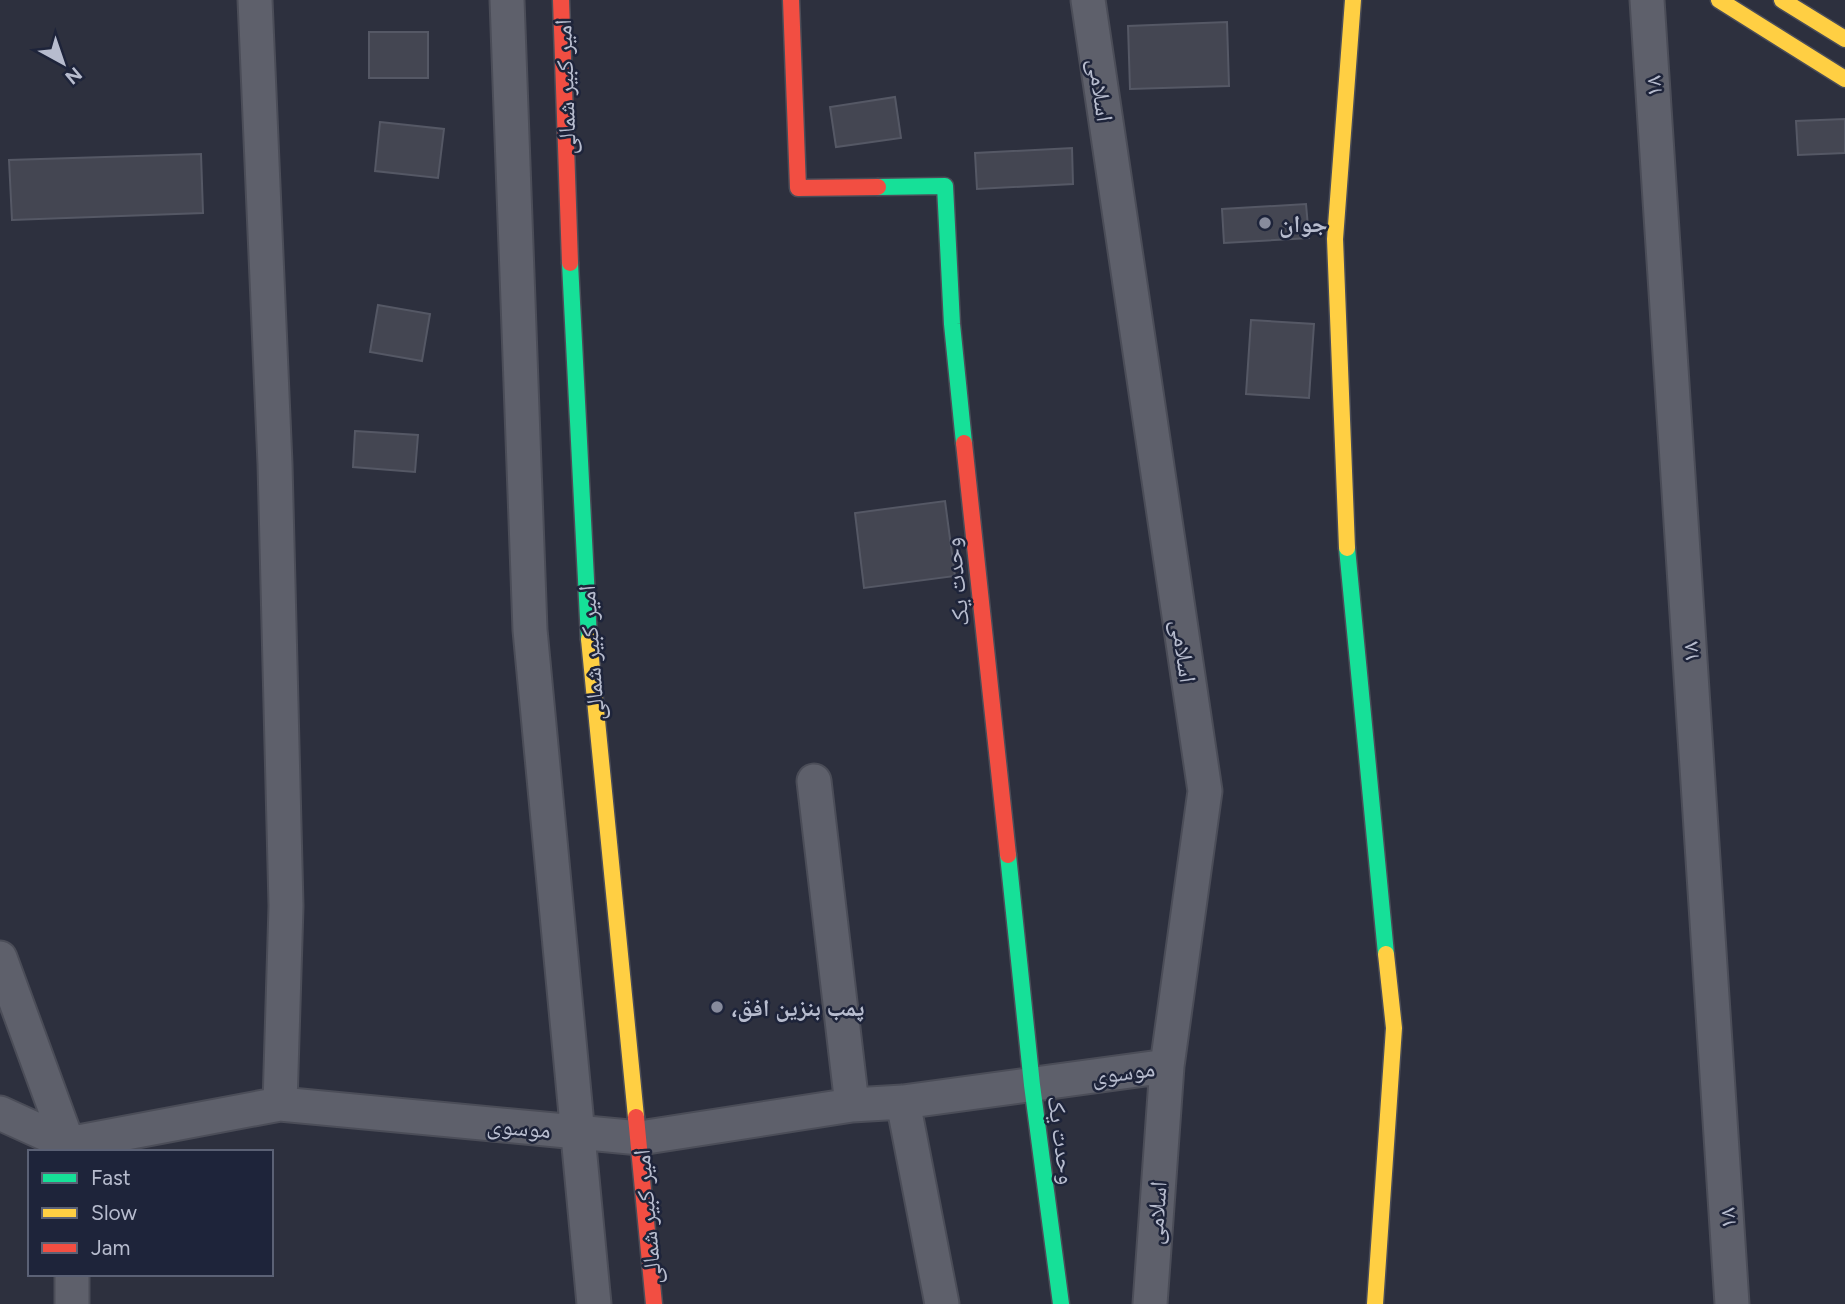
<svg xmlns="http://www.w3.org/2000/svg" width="1845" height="1304" font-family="Figtree,'Noto Naskh Arabic',sans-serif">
<rect width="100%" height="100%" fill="#2d303e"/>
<path fill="#444652" stroke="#555865" stroke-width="2" d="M1227 22 1229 86 1130 89 1128 26Z
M369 32H428V78H369Z
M895 97 901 138 836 147 830 107Z
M1845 119V153L1798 155 1796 121Z
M380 122 444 129 438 178 375 171Z
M1072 148 1073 184 977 189 975 153Z
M201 154 203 213 12 220 9 160Z
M1306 204 1309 238 1224 243 1222 209Z
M378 305 430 314 422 361 370 352Z
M1251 320 1314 324 1309 398 1246 394Z
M355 431 418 435 415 472 353 467Z
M945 501 955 576 864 588 855 513Z"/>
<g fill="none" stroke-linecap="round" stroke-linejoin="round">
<g stroke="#4b4d58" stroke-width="37">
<path id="street" d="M255 0 275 464 286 906 280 1104
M507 0 530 630 594 1304
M1088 0 1205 791 1167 1066 1150 1304
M1647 0 1732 1304
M814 781 852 1105
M0 958 68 1144 280 1104 640 1138 852 1105 903 1102 1167 1066
M903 1102 942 1304
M0 1113 68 1144V1152
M72 1274V1304"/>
</g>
<g stroke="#4b4d58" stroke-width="19">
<path id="fast" d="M878 187 945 186 952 324 964 443
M570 263 589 639
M1347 548 1386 954
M1008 855 1032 1085 1061 1304"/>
</g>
<g stroke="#4b4d58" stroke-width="19">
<path id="slow" d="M1719 0 1845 79
M1782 0 1845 39
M1347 548 1335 239 1353 0
M589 639 636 1117
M1375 1304 1394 1028 1386 954"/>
</g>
<g stroke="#4b4d58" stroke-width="19">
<path id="jam" d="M561 0 570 263
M791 0 798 188 878 187
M964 443 1008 855
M636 1117 654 1304"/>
</g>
<use href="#street" stroke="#5e606b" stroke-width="33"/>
<use href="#fast" stroke="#16e098" stroke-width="16"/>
<use href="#slow" stroke="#ffcf43" stroke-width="16"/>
<use href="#jam" stroke="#f24e42" stroke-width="16"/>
</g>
<g fill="#878b9c" stroke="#1e243a" stroke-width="2.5">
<circle cx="1265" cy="223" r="7"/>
<circle cx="717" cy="1007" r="7"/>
</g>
<g text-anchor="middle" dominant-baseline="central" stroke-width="5" stroke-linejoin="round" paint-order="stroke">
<g font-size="24" fill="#b7bcce" stroke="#1e243a">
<text transform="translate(1653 86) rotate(-94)">۱۸</text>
<text transform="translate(565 87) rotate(-92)">امیر کبیر شمالی</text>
<text transform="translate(1101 90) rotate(82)">اسلامی</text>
<text transform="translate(956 582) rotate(-96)">وحدت یک</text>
<text transform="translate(1184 651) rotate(82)">اسلامی</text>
<text transform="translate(1690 652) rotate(-94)">۱۸</text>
<text transform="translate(591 653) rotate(-94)">امیر کبیر شمالی</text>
<text transform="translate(1123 1072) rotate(-8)">موسوی</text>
<text transform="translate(519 1127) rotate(5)">موسوی</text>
<text transform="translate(1062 1140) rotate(82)">وحدت یک</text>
<text transform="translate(1156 1213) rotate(-86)">اسلامی</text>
<text transform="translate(647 1217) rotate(-95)">امیر کبیر شمالی</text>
<text transform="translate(1727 1218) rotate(-94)">۱۸</text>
</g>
<g font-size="24" font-weight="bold" fill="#b7bcce" stroke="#1e243a" text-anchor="start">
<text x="1279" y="223">جوان</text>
<text x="731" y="1007">،پمب بنزین افق</text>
</g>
</g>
<rect x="28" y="1150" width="245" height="126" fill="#1e243a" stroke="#5b6175" stroke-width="2"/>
<rect x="42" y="1173" width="35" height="10" fill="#16e098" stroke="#5b6175" stroke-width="2"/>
<text x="91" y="1185" font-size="21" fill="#b7bcce">Fast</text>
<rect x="42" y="1208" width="35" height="10" fill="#ffcf43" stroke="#5b6175" stroke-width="2"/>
<text x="91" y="1220" font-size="21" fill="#b7bcce">Slow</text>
<rect x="42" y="1243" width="35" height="10" fill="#f24e42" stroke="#5b6175" stroke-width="2"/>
<text x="91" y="1255" font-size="21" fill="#b7bcce">Jam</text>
<g transform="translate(63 63) rotate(140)" stroke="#1e243a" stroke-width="5" paint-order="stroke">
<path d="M0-5L12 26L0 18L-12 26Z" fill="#b7bcce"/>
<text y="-10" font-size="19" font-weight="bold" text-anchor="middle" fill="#b7bcce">N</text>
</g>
</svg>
